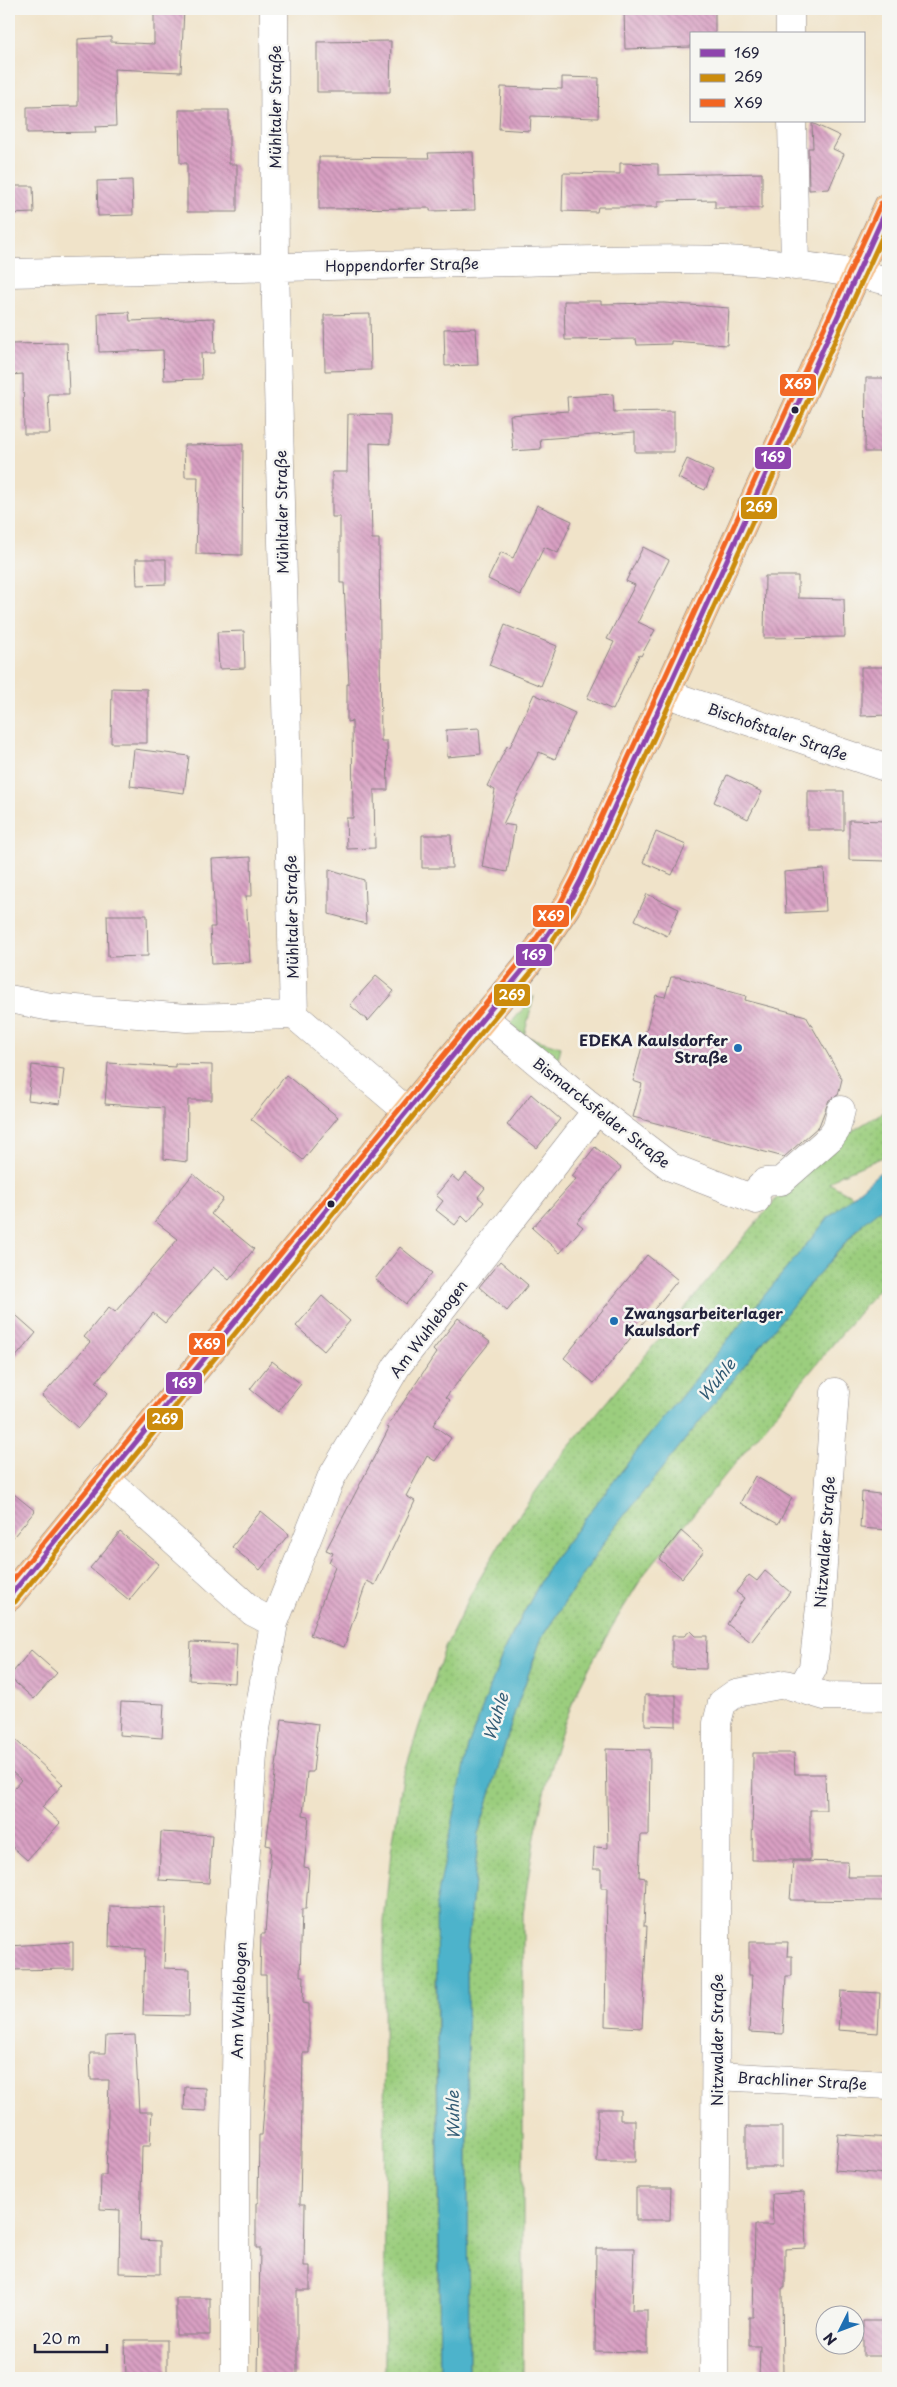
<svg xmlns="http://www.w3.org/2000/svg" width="897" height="2387" font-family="'Playpen Sans',sans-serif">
<defs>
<pattern id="grass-tufts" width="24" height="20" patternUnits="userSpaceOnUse" patternTransform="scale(1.25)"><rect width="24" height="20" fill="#9bce7e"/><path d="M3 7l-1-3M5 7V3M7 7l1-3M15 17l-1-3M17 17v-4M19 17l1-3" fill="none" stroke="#85b16e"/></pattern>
<pattern id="park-dots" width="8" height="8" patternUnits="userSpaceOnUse" patternTransform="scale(1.25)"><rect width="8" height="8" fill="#9bce7e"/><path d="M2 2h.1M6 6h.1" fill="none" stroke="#85b16e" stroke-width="1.8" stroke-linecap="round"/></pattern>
<pattern id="building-back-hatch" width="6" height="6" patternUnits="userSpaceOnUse" patternTransform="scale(1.25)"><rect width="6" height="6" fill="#d9a0c3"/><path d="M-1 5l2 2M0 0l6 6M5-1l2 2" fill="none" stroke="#b082a0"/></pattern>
</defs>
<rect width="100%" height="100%" fill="#f6f6f2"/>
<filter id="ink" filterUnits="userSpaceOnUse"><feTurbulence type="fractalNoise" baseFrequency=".02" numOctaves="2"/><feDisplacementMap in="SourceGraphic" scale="10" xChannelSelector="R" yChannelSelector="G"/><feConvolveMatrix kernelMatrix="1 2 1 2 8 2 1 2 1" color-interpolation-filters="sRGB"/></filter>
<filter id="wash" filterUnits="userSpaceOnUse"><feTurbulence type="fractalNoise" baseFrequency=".0096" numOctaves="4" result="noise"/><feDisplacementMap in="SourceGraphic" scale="20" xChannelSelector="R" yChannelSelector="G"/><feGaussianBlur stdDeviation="1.12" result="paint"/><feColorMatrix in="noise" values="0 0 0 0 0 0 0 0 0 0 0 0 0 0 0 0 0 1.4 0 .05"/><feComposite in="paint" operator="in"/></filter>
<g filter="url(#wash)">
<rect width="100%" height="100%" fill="#f0e3c9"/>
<path fill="url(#grass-tufts)" stroke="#5e785c" d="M534 996 524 1036 561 1047 557 1063 510 1024Z"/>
<path fill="url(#park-dots)" stroke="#5e785c" d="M888 1093V1155L840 1175 829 1183 888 1216V1277L645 1573C615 1621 584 1670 564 1724 542 1785 532 1850 523 1914V2378H469L467 1952 479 1831 515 1711 542 1637 611 1532 813 1280 863 1224 829 1217 647 1438 550 1564 505 1648 468 1746 436 1979 440 2378H385L384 1922 391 1852 403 1777 422 1717 445 1648 472 1592 502 1540 557 1461 792 1180 841 1138 883 1112Z"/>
<path fill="#4db3cb" stroke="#386a83" d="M888 1165V1203L863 1223 813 1280 611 1532 542 1637 515 1711 479 1831 467 1952 469 2378H440L436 1904 468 1746 505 1648 550 1564 647 1438 829 1217Z"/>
<g id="blocks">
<path fill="url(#building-back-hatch)" d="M154 9H184L181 72 114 69 116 126 95 127 96 132 27 133V107L78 106V39L111 37V42L154 44Z
M624 9H715V34H691V47L625 49Z
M391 41 390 92H317V42Z
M562 77 599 78 598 118 531 116 530 131 499 129 501 87 562 89Z
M179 110H229V164H237V212H187V163H180Z
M812 123 840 136 833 149 844 154 829 189 809 190 808 148H813Z
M473 152 475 210 430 211V208L319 209V157L429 158 428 153Z
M620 163 658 164V175L762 173V208H715V200L658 201V207H598L597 212 562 211 563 173 620 174Z
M132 180 133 215 98 216 97 181Z
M9 186H33L34 213 9 214Z
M564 301H601V304L664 303 729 308 727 345 671 341V344L637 345 636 339 565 340Z
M129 312 130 321 214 318 215 353H201L202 379 164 380 163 350 99 352 98 313Z
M370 314 371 370 325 371 324 315Z
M476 328 478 365 445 366 444 329Z
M67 343 69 394H48L50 434H24L23 374 9 375V344Z
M866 378H888V452H865Z
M613 394 614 412 674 411V452H635V432L540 439 541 449 513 451 510 415 568 411 567 397Z
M348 414 390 415V444L370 443 372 539H379L381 741H387L388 790H374L375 848 347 849 346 818H353L352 721 347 722V684H349L344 583H340V517H332V472H347Z
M243 444 242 555 196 554 198 477H185L184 445Z
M687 459 713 471 705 490 678 478Z
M537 505 572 521 558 553 544 547 521 595 488 579 501 552 513 558Z
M643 547 669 560 638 622 655 630 641 656 639 655 613 710 587 698 614 642 607 639 635 585 626 581Z
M136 559H166V584L137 585Z
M765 576H798V598L844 599 845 637 764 638Z
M505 625 557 646 541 686 489 665Z
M244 631 245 668 219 669 217 632Z
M861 667H888V715L861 716Z
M112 688 147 689V743H111Z
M534 694 575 713 555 759 539 752 503 824 515 826 507 872 482 867 495 790 487 786 507 746 510 747Z
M479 728 481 754 447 757 446 730Z
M134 749 189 756 184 793 130 786Z
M727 775 762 792 748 819 714 802Z
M808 791H844V830H808Z
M849 820 888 821V861L849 860Z
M656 832 686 845 672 875 643 862Z
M422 835H451L452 868H422Z
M251 857 252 896H246L250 962 212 964 210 927H215L212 859Z
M329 869 364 880 366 924 329 914Z
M824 869 826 911 786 913 784 872Z
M647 894 679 909 667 936 635 920Z
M107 915H147L148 956 108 957Z
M376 976 394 991 368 1021 350 1005Z
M671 977H679L746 996 745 1000 806 1016 842 1079 838 1095 829 1100 819 1126 784 1157 633 1117 642 1084 633 1081 651 1012 656 995 665 997Z
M108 1063 175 1067V1064L212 1065V1100H188L187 1162 164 1159V1108L105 1104Z
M32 1065 64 1069 60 1104 28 1100Z
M286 1075 338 1117 303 1160 251 1119Z
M531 1094 560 1119 537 1148 507 1125Z
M595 1147 621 1168 577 1222 583 1227 560 1253 532 1228 576 1179 572 1176Z
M466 1173 485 1188 478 1197 484 1202 468 1222 462 1216 455 1225 436 1210 443 1201 436 1195 452 1176 459 1182Z
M193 1174 223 1199 211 1214 254 1249 229 1280 213 1267 165 1323 153 1313 96 1382 108 1393 78 1428 42 1396 90 1342 84 1337 109 1307 115 1312 178 1239 155 1221Z
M400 1247 432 1273 406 1304 375 1279Z
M647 1255 678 1280 594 1383 564 1358Z
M500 1261 528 1285 507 1311 479 1287Z
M322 1296 350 1321 324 1351 296 1326Z
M9 1309 36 1333 9 1365Z
M458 1318 490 1342 446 1397 450 1400 433 1425 451 1438 435 1461 427 1456 406 1496 415 1501 375 1585 367 1581 344 1647 310 1635 335 1566 329 1562 333 1553 326 1550 389 1428 387 1427 436 1353 433 1350Z
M272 1361 301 1384 278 1412 250 1389Z
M755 1476 792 1498 778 1524 740 1503Z
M9 1490 35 1511 9 1542Z
M862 1492 888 1495V1530L860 1528Z
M261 1511 289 1534 260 1570 232 1547Z
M681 1531 704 1551 682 1578 659 1559Z
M120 1532 159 1564 129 1600 90 1568Z
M765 1571 790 1592 751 1642 727 1624 744 1598 736 1592 749 1575 757 1581Z
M690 1631 695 1636H707L706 1669 672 1668V1636H684Z
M191 1642 237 1644 235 1683 189 1680Z
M31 1650 57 1673 34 1699 9 1677Z
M645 1695H676V1726L645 1725Z
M121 1702 164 1704 162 1738 119 1735Z
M282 1719 318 1724 313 1772H307L303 1815 309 1816 304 1867 309 1868 306 1909H302L300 1976H304L303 2003 309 2004V2053H303L300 2204H305L304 2266H310V2290H297V2375H291V2378H258L260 2248H256V2203H258L259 2135H262L267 2071 266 1975H260L261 1934H265L271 1846 266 1845Z
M9 1734 63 1784 42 1807 60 1823 27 1860 9 1844V1794L21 1780 9 1769Z
M606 1749 650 1750 649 1835H641L639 1877 646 1878 644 1926H647L642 2028 605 2026 607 1888H601V1869H593L594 1847 608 1848Z
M753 1753H794L795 1774H825L826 1810H810V1860H752Z
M161 1832 212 1835 209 1883 159 1880Z
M793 1861 848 1862 847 1877H888V1901L790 1900Z
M110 1906 166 1908 164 1968 190 1969 189 2016 143 2015 145 1949 109 1947Z
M73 1942V1969L9 1970V1946Z
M749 1942H788L787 1956H792V1976H786L783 2034 749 2032 752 1975H749Z
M841 1991 880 1993 878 2033 838 2030Z
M135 2035 139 2112H152L150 2146H142L140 2240 160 2241V2274L119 2273 120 2210 100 2209 101 2175H106L109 2080H91L90 2053H105L106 2036Z
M185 2087 206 2088V2111L184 2110Z
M598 2109H620V2120H635V2162H597Z
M746 2127H782V2167H746Z
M838 2134 888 2138 887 2174 835 2170Z
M636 2188H671L670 2220H636Z
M804 2192 806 2248 785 2249V2288H782L783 2378H759L760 2346H749V2317H753L755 2225H773L772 2194Z
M596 2248H634L632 2310H647V2352L595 2351Z
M176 2298H210V2335H176Z
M863 2321H888V2356H863Z
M125 2340H167V2378H126Z"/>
</g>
</g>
<g filter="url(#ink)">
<use href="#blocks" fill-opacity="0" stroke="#898282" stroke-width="1"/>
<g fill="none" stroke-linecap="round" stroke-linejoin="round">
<g stroke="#898282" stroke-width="29">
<path id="minor" d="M274 9 275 266 294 1015
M790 9V34
M792 121 795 266
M9 273C177 268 345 265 513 262 636 260 769 251 888 281
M667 694 888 768
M9 999 51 1007 187 1018 294 1015 407 1111
M484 1018 586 1102 671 1167 756 1200
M750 1198 765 1182 781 1181 831 1137 836 1130 841 1110
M105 1478 253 1612 274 1623
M801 1689 813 1668 820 1607 835 1392
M716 2076 888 2085
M235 2378V2132L238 1959 254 1741 274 1623 331 1478 397 1366 597 1110
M714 2378 717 1723 722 1703 736 1693 785 1684 825 1696 888 1697"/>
</g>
<g stroke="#898282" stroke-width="29">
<path id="major" d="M9 1597 484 1018 527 965 567 906 581 880 888 206"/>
</g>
<use href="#minor" stroke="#fff" stroke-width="28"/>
<use href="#major" stroke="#f6be87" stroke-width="28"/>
<g stroke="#f6f6f2" stroke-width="9">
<path id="bus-1" d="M9 1597 527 965 567 906 581 880 888 206"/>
</g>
<g stroke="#f6f6f2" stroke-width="9">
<path id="bus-2" d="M15 1602 533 970 573 910 588 883 888 224"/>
</g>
<g stroke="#f6f6f2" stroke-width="9">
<path id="bus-3" d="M9 1585 521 961 561 902 574 877 881 203"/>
</g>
<use href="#bus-1" stroke="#8e44ad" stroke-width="5"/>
<use href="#bus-2" stroke="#cc8c0c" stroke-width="5"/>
<use href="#bus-3" stroke="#f26522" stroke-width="5"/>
</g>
</g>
<g fill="#22223b" stroke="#f6f6f2" stroke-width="2">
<circle cx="795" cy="410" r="4.5"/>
<circle cx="331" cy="1204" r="4.5"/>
</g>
<g fill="#1f6fb2" stroke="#f6f6f2" stroke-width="2">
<circle cx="738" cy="1048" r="5"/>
<circle cx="614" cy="1321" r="5"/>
</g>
<g text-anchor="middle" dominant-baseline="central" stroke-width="5" stroke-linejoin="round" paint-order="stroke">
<g font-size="15" fill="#22223b" stroke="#f6f6f2">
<text transform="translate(274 107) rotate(-90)">Mühltaler Straße</text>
<text transform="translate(402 264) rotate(-1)">Hoppendorfer Straße</text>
<text transform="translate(281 512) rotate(-91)">Mühltaler Straße</text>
<text transform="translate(778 731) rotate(19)">Bischofstaler Straße</text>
<text transform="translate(291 917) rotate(-91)">Mühltaler Straße</text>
<text transform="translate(602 1112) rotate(38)">Bismarcksfelder Straße</text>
<text transform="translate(428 1328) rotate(-53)">Am Wuhlebogen</text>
<text transform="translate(824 1542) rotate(-86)">Nitzwalder Straße</text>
<text transform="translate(238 2000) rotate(-88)">Am Wuhlebogen</text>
<text transform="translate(716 2040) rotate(-90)">Nitzwalder Straße</text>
<text transform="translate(802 2080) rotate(3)">Brachliner Straße</text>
</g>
<g font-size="15" font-weight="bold" fill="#22223b" stroke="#f6f6f2" text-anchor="end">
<text x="728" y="1039">EDEKA Kaulsdorfer<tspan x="728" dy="17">Straße</tspan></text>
<text x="624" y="1312" text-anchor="start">Zwangsarbeiterlager<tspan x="624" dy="17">Kaulsdorf</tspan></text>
</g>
<g font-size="16" font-style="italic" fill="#335c75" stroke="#f6f6f2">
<text transform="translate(716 1379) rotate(-51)">Wuhle</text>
<text transform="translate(495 1716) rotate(-73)">Wuhle</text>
<text transform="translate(452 2115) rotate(-91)">Wuhle</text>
</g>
</g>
<g stroke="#f6f6f2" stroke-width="2">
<rect x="779" y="373" width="38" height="24" rx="5" fill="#f26522"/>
<rect x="754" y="446" width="38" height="24" rx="5" fill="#8e44ad"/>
<rect x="740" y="496" width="38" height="24" rx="5" fill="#cc8c0c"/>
<rect x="532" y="904" width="38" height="24" rx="5" fill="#f26522"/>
<rect x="515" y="943" width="38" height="24" rx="5" fill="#8e44ad"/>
<rect x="493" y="983" width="38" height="24" rx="5" fill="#cc8c0c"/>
<rect x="188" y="1332" width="38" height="24" rx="5" fill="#f26522"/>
<rect x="165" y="1371" width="38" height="24" rx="5" fill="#8e44ad"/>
<rect x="146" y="1407" width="38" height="24" rx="5" fill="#cc8c0c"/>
</g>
<g font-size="14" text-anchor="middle" font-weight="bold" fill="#fff">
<text x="798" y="389">X69</text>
<text x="773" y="462">169</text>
<text x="759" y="512">269</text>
<text x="551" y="921">X69</text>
<text x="534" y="960">169</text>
<text x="512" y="1000">269</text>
<text x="207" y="1349">X69</text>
<text x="184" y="1388">169</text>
<text x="165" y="1424">269</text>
</g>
<rect width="897" height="2387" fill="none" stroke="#f6f6f2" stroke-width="30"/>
<rect x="690" y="32" width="175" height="90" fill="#f6f6f2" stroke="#a1a1a9"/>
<rect x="700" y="49" width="25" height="8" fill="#8e44ad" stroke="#a1a1a9"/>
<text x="734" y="58" font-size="15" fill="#22223b">169</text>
<rect x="700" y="74" width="25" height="8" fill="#cc8c0c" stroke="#a1a1a9"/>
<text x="734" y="82" font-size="15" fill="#22223b">269</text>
<rect x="700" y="99" width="25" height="8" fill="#f26522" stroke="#a1a1a9"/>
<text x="734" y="108" font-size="15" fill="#22223b">X69</text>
<g transform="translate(840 2330) rotate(228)"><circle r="24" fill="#f6f6f2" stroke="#a1a1a9"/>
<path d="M0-4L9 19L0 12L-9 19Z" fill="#1f6fb2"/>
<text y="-8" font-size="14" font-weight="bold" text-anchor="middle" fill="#22223b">N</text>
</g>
<path d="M35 2344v8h72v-8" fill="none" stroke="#22223b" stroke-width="2.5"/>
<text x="42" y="2344" font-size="15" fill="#22223b" stroke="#f6f6f2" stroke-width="4" paint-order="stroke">20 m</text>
</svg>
